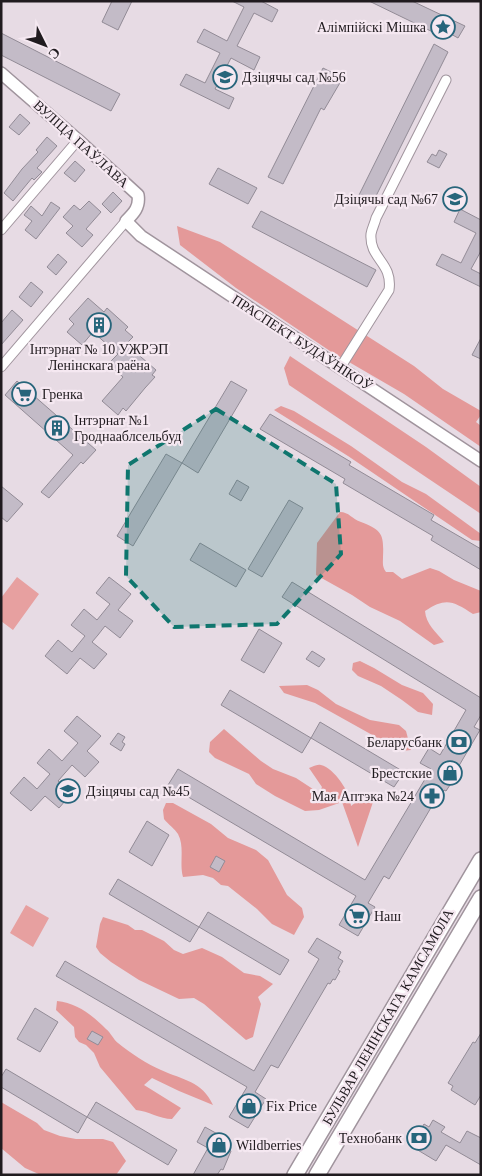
<svg xmlns="http://www.w3.org/2000/svg" width="482" height="1176" font-family="'Times New Roman',serif">
<rect width="100%" height="100%" fill="#e7dbe4"/>
<path fill="#e7a0a0" d="M17 577 39 594 13 630 1 621V598Z
M26 905 49 918 33 947 10 933Z"/>
<path fill="#e49999" d="M177 226 220 242 414 366 443 389 481 411V415L476 422 481 426V447L404 394 330 351 236 288 180 245Z
M290 356 426 447 481 487V514L289 385 284 368Z
M281 406 294 411 351 446 402 482 426 494 481 534V541L472 540 348 456 274 410Z
M340 512C349 512 352 519 361 522 382 530 384 534 383 557 383 564 382 566 386 572H393L402 579 430 568 439 571 454 580 481 591V612L473 614C453 601 446 597 425 611 426 624 436 632 444 642L434 645 400 621 370 607 352 595 316 575 317 543Z
M360 661 374 668 402 685 423 693 433 704 432 715 418 712 402 700 381 686 358 676 352 670 353 663Z
M307 685 318 690 336 704 370 720 399 725 406 731 411 750 401 751 315 703 284 693 279 686Z
M224 729 261 761 273 769 296 778 319 793 322 787 309 768C313 767 316 764 321 765 334 768 351 793 351 806L364 796H375L358 847 342 802 319 810 305 811 275 796 256 784 249 774 215 758 209 752 210 742Z
M166 803H173L211 824 228 838 256 850 268 860 287 895 302 908 304 917 294 935 272 924 257 909 228 886 221 885 213 878 203 875 183 877C179 863 185 847 178 834 175 829 168 824 164 819L163 810Z
M103 917 128 925 135 930H142L164 941 174 950 183 954 202 948 222 957 244 973 260 976 273 984 258 997 261 1004 253 1037 246 1040 204 1004 194 998 179 999 139 980 111 962 100 953 96 947 100 924Z
M57 1001C77 1003 92 1015 106 1029 111 1033 113 1039 118 1043 130 1053 147 1064 161 1070 183 1080 202 1081 213 1105L179 1091 152 1078 144 1085 181 1108 172 1119C160 1119 148 1111 136 1110L100 1067 94 1053 86 1045 79 1042 75 1037 74 1027 56 1010Z
M1 1102 37 1123 44 1130 60 1136 76 1139H103L113 1142 126 1161 116 1175H41L25 1168 1 1148Z"/>
<path fill="#c3bbc7" stroke="#928b96" d="M112 1H132L118 30 102 22Z
M232 1H261L278 10 272 22 254 13 237 46 260 57 254 70 231 58 215 89 234 98 229 109 180 85 186 74 205 83 220 53 197 42 204 29 227 41 244 7Z
M369 1H412L465 26 458 38 442 29 439 35Z
M1 33 120 94 111 111 1 55Z
M434 44 448 52 372 204 358 197Z
M323 68 339 76 338 79 341 81 324 110 321 108 283 184 268 177Z
M20 114 30 123 19 135 9 127Z
M47 137 57 146 37 168 42 172 34 180 32 178 13 201 4 193 22 169 38 152 36 150Z
M439 150 447 154 439 168 427 162 432 154 436 156Z
M75 161 85 170 75 182 64 173Z
M218 168 257 188 248 204 209 184Z
M113 192 122 201 111 213 102 204Z
M89 201 101 212 86 229 93 235 82 247 66 233 73 226 63 217 74 205 80 210Z
M51 202 60 208 36 239 25 230 32 221 24 215 31 206 42 216Z
M460 209 481 220V251L471 269 481 274V287L436 265 442 254 461 263 476 233 454 222Z
M261 211 376 270 367 287 252 227Z
M58 254 67 262 56 275 47 267Z
M31 282 43 292 31 307 19 297Z
M88 298 104 312 107 308 128 327 125 330 133 337 126 344 156 370 152 375 155 377 145 388 126 411 123 408 118 415 102 401 123 377 108 364 118 354 93 332 82 345 67 332 74 324 69 319Z
M12 310 23 320 1 345V323Z
M481 338V359L472 355Z
M17 381 96 450 83 464 81 462 49 498 41 492 73 455 5 395Z
M231 381 247 390 198 473 182 463Z
M270 414 351 462 349 465 434 515 431 520 481 549V570L431 540 433 536 343 483 345 479 260 429Z
M166 454 182 463 133 546 117 536Z
M237 480 249 487 241 501 229 494Z
M1 486 23 504 7 522 1 517Z
M289 500 303 508 262 577 248 569Z
M200 543 246 570 236 587 190 560Z
M109 577 131 594 118 610 133 621 120 638 105 626 98 635 92 642 107 654 94 669 80 658 67 674 45 656 58 640 72 652 85 636 71 625 84 609 97 620 110 604 96 593Z
M292 582 481 698V715L474 727 480 730 450 781 452 782 446 791 444 790 441 795 439 794 389 879 384 876 368 903 375 907 358 936 339 925 356 896 168 785 178 769 365 880 431 769 420 763 429 748 440 755 466 710 282 597Z
M259 629 282 643 264 673 241 660Z
M312 651 325 659 319 667 306 659Z
M230 690 311 738 302 753 221 705Z
M77 716 101 736 87 751 99 762 85 777 72 765 58 781 72 793 59 808 45 796 31 811 10 793 24 777 37 789 50 774 37 763 49 749 62 761 78 743 64 731Z
M320 722 404 772 394 787 311 738Z
M118 733 125 737 122 742 125 744 121 751 110 744Z
M147 821 169 835 152 866 129 852Z
M216 856 225 861 219 872 210 867Z
M118 879 199 927 190 942 109 894Z
M208 912 289 960 280 975 199 927Z
M317 938 341 952 338 958 343 961 338 970 340 971 335 980 333 979 330 984 328 983 278 1068 271 1065 255 1092 266 1099 248 1128 229 1117 247 1087 56 976 65 961 254 1071 319 959 308 952Z
M35 1008 58 1022 40 1052 17 1039Z
M92 1031 103 1037 98 1045 87 1039Z
M481 1033V1095L475 1105 451 1090 453 1086 448 1083 473 1042 475 1043Z
M6 1069 87 1117 78 1133 1 1087V1077Z
M96 1102 177 1150 168 1165 87 1117Z
M433 1120 445 1127 441 1132 460 1143 467 1131 481 1138V1165L446 1145 436 1161 411 1146 424 1124 429 1127Z
M205 1127 230 1141 226 1148 231 1151 223 1170 221 1169 217 1175H193L208 1148 197 1142Z"/>
<g fill="none" stroke-linecap="round" stroke-linejoin="round">
<g stroke="#a0949d" stroke-width="11">
<path id="minor" d="M1 230 78 140
M1 367 126 221
M340 368 389 290C393 262 369 259 371 234 372 228 375 223 376 218L446 80"/>
</g>
<g stroke="#a0949d" stroke-width="14">
<path id="tertiary" d="M1 73 78 140 138 195C140 207 134 213 126 221L141 236 481 461"/>
</g>
<g stroke="#a0949d" stroke-width="18">
<path id="primary" d="M295 1175 481 860
M317 1175 481 898"/>
</g>
<use href="#minor" stroke="#fff" stroke-width="9"/>
<use href="#tertiary" stroke="#fff" stroke-width="11"/>
<use href="#primary" stroke="#fff" stroke-width="15"/>
</g>
<path fill="#0f766e" fill-opacity="0.2" stroke="#0f766e" stroke-width="4" stroke-dasharray="10 6" stroke-linejoin="round" d="M216 409 336 484 341 554 277 624 174 627 126 576 128 465Z"/>
<defs>
<g id="sight-ring" transform="scale(1.25)"><circle r="9.5" fill="#f5e8f1" stroke="#27657b" stroke-width="1.5"/><path d="M0-6L1.8-2.2L6-1.7L2.9 1.2L3.7 5.4L0 3.3L-3.7 5.4L-2.9 1.2L-6-1.7L-1.8-2.2Z" fill="#27657b"/></g>
<g id="school-ring" transform="scale(1.25)"><circle r="9.5" fill="#f5e8f1" stroke="#27657b" stroke-width="1.5"/><path d="M0-5L7-2L0 1L-7-2ZM-4 1L0 2.5L4 1V4Q0 6-4 4Z" fill="#27657b"/></g>
<g id="building-ring" transform="scale(1.25)"><circle r="9.5" fill="#f5e8f1" stroke="#27657b" stroke-width="1.5"/><path d="M-4-6H4V6H1V3H-1V6H-4ZM-2.5-4.3h1.7v1.8h-1.7ZM.8-4.3h1.7v1.8H.8ZM-2.5-1h1.7V.8h-1.7ZM.8-1h1.7V.8H.8Z" fill="#27657b"/></g>
<g id="supermarket-ring" transform="scale(1.25)"><circle r="9.5" fill="#f5e8f1" stroke="#27657b" stroke-width="1.5"/><path d="M-6-5.5h2.5l.6 2H6L4.5 2H-2.5L-4.4-4H-6ZM-1.5 3.2a1.3 1.3 0 1 0 .1 0ZM3 3.2a1.3 1.3 0 1 0 .1 0Z" fill="#27657b"/></g>
<g id="bank-ring" transform="scale(1.25)"><circle r="9.5" fill="#f5e8f1" stroke="#27657b" stroke-width="1.5"/><path d="M-6-4H6V4H-6ZM0-2.3a2.3 2.3 0 1 0 0 4.6a2.3 2.3 0 1 0 0-4.6Z" fill="#27657b"/></g>
<g id="shop-ring" transform="scale(1.25)"><circle r="9.5" fill="#f5e8f1" stroke="#27657b" stroke-width="1.5"/><path d="M-5-2.5h2.3a2.7 3.5 0 0 1 5.4 0H5L5.5 6h-11ZM-1.5-2.5h3a1.5 2.3 0 0 0-3 0Z" fill="#27657b"/></g>
<g id="pharmacy-ring" transform="scale(1.25)"><circle r="9.5" fill="#f5e8f1" stroke="#27657b" stroke-width="1.5"/><path d="M-2-6h4v4h4v4h-4v4h-4v-4h-4v-4h4Z" fill="#27657b"/></g>
</defs>
<g fill-rule="evenodd">
<use href="#sight-ring" x="443" y="27"/>
<use href="#school-ring" x="225" y="77"/>
<use href="#school-ring" x="455" y="199"/>
<use href="#building-ring" x="99" y="325"/>
<use href="#supermarket-ring" x="24" y="394"/>
<use href="#building-ring" x="57" y="428"/>
<use href="#bank-ring" x="459" y="742"/>
<use href="#shop-ring" x="450" y="773"/>
<use href="#school-ring" x="68" y="791"/>
<use href="#pharmacy-ring" x="432" y="796"/>
<use href="#supermarket-ring" x="357" y="916"/>
<use href="#shop-ring" x="249" y="1106"/>
<use href="#bank-ring" x="419" y="1138"/>
<use href="#shop-ring" x="219" y="1145"/>
</g>
<g text-anchor="middle" dominant-baseline="central" stroke-width="4.5" stroke-linejoin="round" paint-order="stroke">
<g font-size="14" fill="#201b1f" stroke="#f5e8f1" text-anchor="start">
<text x="426" y="27" text-anchor="end">Алімпійскі Мішка</text>
<text x="242" y="77">Дзіцячы сад №56</text>
<text x="438" y="199" text-anchor="end">Дзіцячы сад №67</text>
<text x="99" y="349" text-anchor="middle">Інтэрнат № 10 УЖРЭП<tspan x="99" dy="16">Ленінскага раёна</tspan></text>
<text x="42" y="394">Гренка</text>
<text x="74" y="420">Інтэрнат №1<tspan x="74" dy="16">Гроднааблсельбуд</tspan></text>
<text x="442" y="742" text-anchor="end">Беларусбанк</text>
<text x="432" y="773" text-anchor="end">Брестские</text>
<text x="86" y="791">Дзіцячы сад №45</text>
<text x="414" y="796" text-anchor="end">Мая Аптэка №24</text>
<text x="374" y="916">Наш</text>
<text x="266" y="1106">Fix Price</text>
<text x="402" y="1138" text-anchor="end">Технобанк</text>
<text x="236" y="1145">Wildberries</text>
</g>
<g font-size="14" fill="#201b1f" stroke="#f5e8f1">
<text transform="translate(81 144) rotate(42)">ВУЛІЦА ПАЎЛАВА</text>
<text transform="translate(302 343) rotate(33)">ПРАСПЕКТ БУДАЎНІКОЎ</text>
<text transform="translate(388 1017) rotate(-60)">БУЛЬВАР ЛЕНІНСКАГА КАМСАМОЛА</text>
</g>
</g>
<rect width="482" height="1176" fill="none" stroke="#201b1f" stroke-width="5"/>
<g transform="translate(45 45) rotate(132)" stroke="#f5e8f1" stroke-width="4" paint-order="stroke">
<path d="M0-4L9 19L0 12L-9 19Z" fill="#201b1f"/>
<text y="-8" font-size="14" font-weight="bold" text-anchor="middle" fill="#201b1f">С</text>
</g>
</svg>
